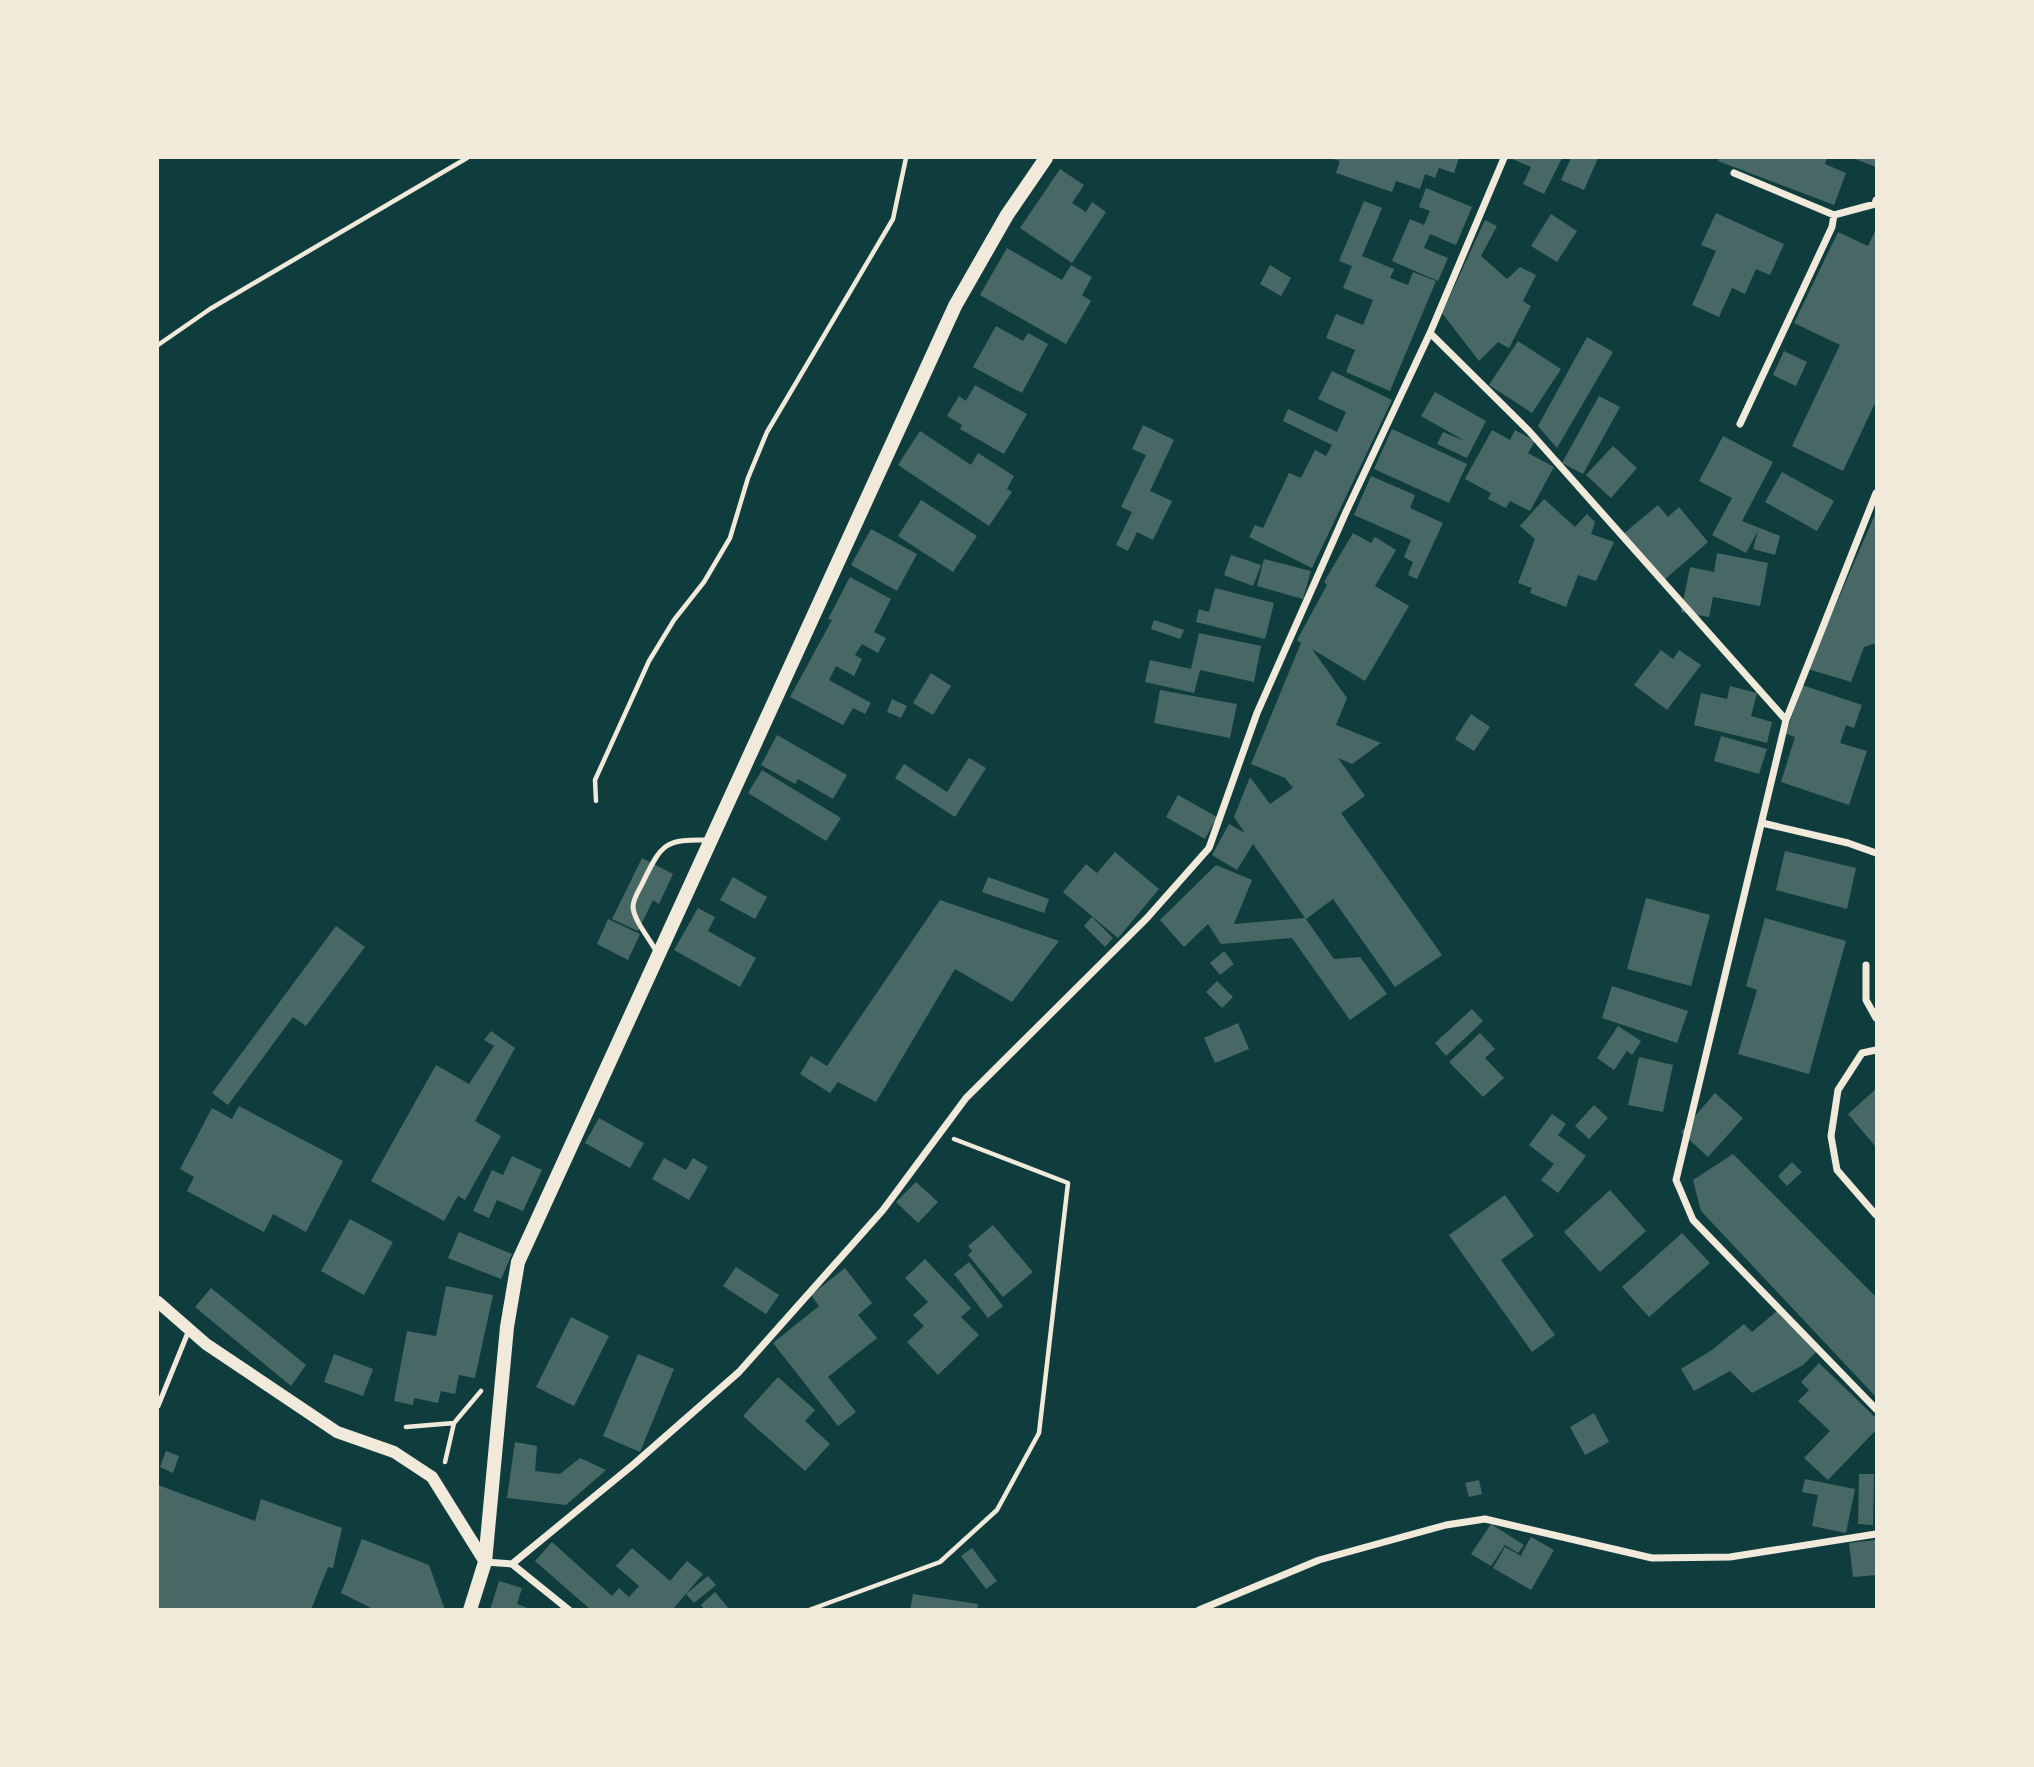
<svg xmlns="http://www.w3.org/2000/svg" width="2034" height="1767" font-family="Helvetica,sans-serif">
<rect width="100%" height="100%" fill="#0f3d3e"/>
<path fill="#486865" d="M1330 158H1459L1454 173 1439 168 1435 178 1425 174 1420 189 1396 181 1392 192 1336 173 1340 161Z
M1510 158H1562L1544 194 1523 184 1531 167Z
M1571 158H1598L1584 190 1561 180Z
M1719 158H1827L1825 164 1846 173 1834 205 1718 161Z
M1853 158H1876V167Z
M1060 169 1084 185 1072 203 1086 212 1092 202 1106 212 1072 263 1020 228Z
M1426 188 1472 207 1456 245 1430 234 1424 248 1448 258 1438 281 1392 261 1410 219 1424 225 1430 211 1419 207Z
M1364 201 1382 208 1362 256 1394 269 1390 278 1408 285 1413 272 1436 281 1390 391 1346 372 1355 350 1326 338 1336 314 1363 325 1373 300 1343 288 1352 266 1339 261Z
M1716 213 1784 244 1770 275 1756 269 1745 294 1732 288 1719 317 1692 305 1716 251 1701 245Z
M1551 214 1577 231 1557 262 1531 246Z
M1485 220 1497 226 1481 256 1507 279 1520 267 1536 275 1523 301 1531 306 1509 348 1498 342 1479 361 1442 313Z
M1876 229V401L1843 471 1792 446 1840 345 1794 323 1838 232 1868 246Z
M1007 248 1062 280 1071 265 1092 277 1082 295 1091 301 1066 344 980 295Z
M1270 265 1291 278 1281 296 1260 284Z
M996 326 1023 341 1028 333 1048 344 1022 393 973 367Z
M1587 337 1613 352 1557 448 1538 426Z
M1518 341 1561 369 1532 413 1489 385Z
M1784 351 1807 362 1796 386 1773 375Z
M1332 371 1392 400 1312 568 1249 537 1255 525 1263 528 1289 473 1301 478 1315 450 1326 456 1332 445 1283 421 1288 409 1337 432 1346 412 1318 399Z
M975 385 1027 414 1004 454 960 429 962 425 947 416 959 396 966 401Z
M1435 392 1486 421 1467 458 1437 444 1443 432 1465 441 1421 416Z
M1599 396 1620 407 1583 474 1562 463Z
M1143 425 1174 440 1150 491 1172 501 1153 540 1137 532 1128 551 1116 545 1132 512 1121 507 1146 455 1132 449Z
M1392 429 1467 464 1449 503 1374 469Z
M1492 430 1510 440 1515 430 1535 441 1528 453 1554 467 1530 511 1510 501 1506 508 1488 499 1491 493 1465 479Z
M920 431 971 465 978 453 1014 476 1007 489 1012 492 989 526 898 465Z
M1723 436 1773 462 1742 521 1780 536 1775 555 1753 549 1758 531 1746 553 1712 535 1732 498 1699 481Z
M1613 446 1637 468 1611 498 1586 475Z
M1782 472 1834 501 1817 531 1765 502Z
M1371 476 1415 495 1410 508 1443 523 1417 579 1408 575 1413 562 1404 557 1411 540 1354 515Z
M1544 499 1575 527 1587 514 1595 522 1591 534 1614 542 1596 581 1578 575 1566 607 1530 593 1532 588 1518 583 1535 539 1520 526Z
M921 500 977 536 953 572 898 536Z
M1658 505 1668 517 1679 507 1708 542 1663 581 1622 535Z
M1876 512V643L1864 647 1851 682 1808 669Z
M871 529 917 554 897 591 851 565Z
M1353 533 1371 543 1375 537 1396 550 1375 586 1409 606 1365 681 1312 649 1347 698 1336 725 1381 743 1352 764 1338 758 1365 796 1341 813 1442 955 1395 987 1333 899 1306 919 1334 959 1360 957 1387 994 1350 1020 1292 938 1221 944 1208 924 1184 947 1160 920 1216 865 1252 880 1234 924 1305 918 1253 844 1237 870 1212 855 1229 824 1245 833 1234 817 1250 777 1270 804 1293 788 1285 778 1251 764 1301 643 1297 640 1327 585 1324 582Z
M1717 553 1768 563 1760 606 1713 597 1709 617 1681 612 1690 567 1714 572Z
M1231 555 1261 565 1253 586 1224 575Z
M1264 559 1311 571 1303 599 1257 586Z
M850 577 891 599 874 632 886 638 878 653 862 644 855 655 862 659 854 676 836 666 829 680 871 703 865 714 853 708 843 725 790 697 832 620 828 619Z
M1215 588 1274 603 1265 639 1196 622 1199 609 1209 612Z
M1154 620 1184 630 1180 639 1151 629Z
M1199 633 1261 646 1254 682 1200 670 1194 693 1145 682 1150 660 1191 669Z
M1661 650 1673 659 1679 650 1701 665 1667 710 1634 685Z
M931 673 951 686 933 715 913 703Z
M1802 685 1862 705 1854 728 1846 725 1840 743 1867 751 1849 805 1781 782 1795 737 1786 734Z
M1730 686 1757 693 1751 716 1772 722 1767 743 1694 725 1701 693 1727 699Z
M1160 690 1237 704 1230 738 1154 723Z
M892 699 907 706 901 718 887 712Z
M1471 714 1490 727 1474 751 1455 739Z
M777 735 847 775 833 799 798 779 795 784 761 765Z
M1721 736 1767 749 1759 774 1714 761Z
M969 758 986 768 955 817 895 778 904 764 947 792Z
M762 770 841 818 826 841 748 793Z
M1178 795 1217 817 1205 839 1166 817Z
M1785 851 1856 868 1847 909 1776 890Z
M1115 852 1159 889 1118 938 1063 892 1086 864 1097 873Z
M642 858 673 874 659 904 653 900 638 931 612 919Z
M733 877 767 897 755 919 720 900Z
M988 877 1049 899 1044 913 982 892Z
M1646 898 1710 915 1691 986 1627 969Z
M940 900 1059 941 1012 1002 955 969 876 1102 838 1082 830 1093 800 1074 811 1056 827 1066Z
M698 908 715 917 708 931 756 958 740 987 674 950Z
M1092 917 1113 938 1105 947 1084 926Z
M1765 918 1846 941 1809 1074 1738 1054 1757 990 1746 986Z
M608 919 640 934 628 960 597 944Z
M336 926 365 947 306 1026 293 1017 228 1105 212 1093Z
M1224 951 1234 964 1220 975 1210 963Z
M1217 981 1233 997 1222 1008 1206 992Z
M1612 986 1688 1011 1677 1043 1602 1018Z
M1472 1009 1483 1021 1446 1056 1435 1043Z
M1238 1023 1249 1049 1215 1063 1204 1038Z
M1618 1026 1641 1041 1632 1055 1627 1051 1614 1070 1597 1058Z
M491 1031 515 1048 475 1121 501 1136 465 1200 458 1196 444 1221 371 1181 436 1065 469 1084 494 1046 484 1040Z
M1480 1033 1495 1049 1485 1058 1504 1078 1483 1097 1449 1062Z
M1639 1057 1673 1065 1663 1112 1628 1105Z
M1876 1089V1147L1848 1114Z
M1715 1093 1743 1118 1708 1157 1681 1132Z
M1594 1105 1608 1118 1589 1139 1575 1126Z
M239 1106 343 1161 306 1232 273 1214 264 1232 187 1191 194 1177 180 1169 212 1108 232 1119Z
M1552 1114 1566 1124 1558 1135 1586 1156 1558 1193 1541 1180 1554 1164 1529 1145Z
M599 1118 644 1143 630 1168 585 1143Z
M1733 1154 1876 1297V1397L1701 1211 1693 1180Z
M512 1156 542 1170 523 1211 497 1200 489 1218 473 1211 492 1170 503 1175Z
M664 1158 686 1170 693 1158 708 1167 689 1200 652 1179Z
M1792 1162 1802 1172 1787 1186 1778 1176Z
M916 1182 938 1202 918 1223 896 1202Z
M1610 1190 1646 1231 1600 1272 1564 1232Z
M1505 1195 1534 1236 1501 1260 1555 1335 1532 1352 1449 1235Z
M350 1219 393 1242 364 1295 321 1271Z
M993 1225 1033 1272 1003 1297 968 1255 972 1251 968 1246Z
M459 1232 512 1254 501 1279 448 1258Z
M1682 1233 1710 1263 1649 1317 1622 1287Z
M925 1259 971 1308 961 1317 979 1335 938 1375 907 1342 924 1326 913 1315 928 1302 905 1278Z
M969 1262 1003 1306 988 1318 954 1274Z
M736 1267 779 1295 766 1314 723 1286Z
M845 1268 872 1303 858 1315 877 1338 828 1377 856 1412 838 1426 773 1343 819 1306 811 1295Z
M446 1286 493 1295 475 1378 459 1375 455 1394 441 1391 438 1403 414 1398 413 1405 394 1401 407 1331 436 1336Z
M211 1288 306 1365 291 1386 195 1307Z
M1777 1311 1817 1351 1803 1365 1752 1393 1730 1371 1694 1391 1681 1369 1712 1350 1744 1324 1752 1332Z
M571 1317 609 1336 574 1406 536 1387Z
M334 1354 373 1369 363 1396 324 1382Z
M638 1354 674 1369 640 1452 603 1436Z
M1819 1363 1876 1418V1430L1828 1480 1804 1458 1830 1431 1798 1401 1809 1390 1801 1382Z
M778 1377 815 1410 805 1421 830 1444 805 1471 743 1416Z
M1594 1413 1609 1442 1585 1455 1570 1427Z
M515 1442 537 1446 535 1471 560 1474 580 1458 606 1470 566 1505 507 1498Z
M166 1451 179 1456 173 1473 160 1467Z
M1859 1474H1874L1873 1525 1858 1524Z
M1805 1479 1855 1489 1846 1533 1812 1526 1818 1495 1802 1492Z
M1479 1480 1482 1494 1469 1497 1465 1483Z
M158 1485 255 1521 261 1499 342 1528 333 1568 328 1567 311 1610H158Z
M1491 1524 1524 1545 1518 1553 1505 1545 1491 1566 1471 1554Z
M1531 1537 1554 1550 1531 1590 1493 1568 1505 1547 1523 1557 1521 1555Z
M362 1539 429 1565 445 1610H375L341 1593Z
M1876 1540V1575L1853 1577 1849 1543Z
M552 1542 612 1596 619 1588 629 1597 639 1586 616 1566 632 1548 670 1581 687 1561 703 1574 672 1610H591L535 1561Z
M972 1548 997 1581 986 1589 961 1556Z
M708 1576 716 1585 694 1603 686 1594Z
M499 1581 522 1588 517 1604 533 1610H490Z
M715 1592 730 1610H705L701 1605Z
M913 1594 978 1604 977 1610H910Z"/>
<g fill="none" stroke-linecap="round" stroke-linejoin="round">
<path stroke="#f1e9da" stroke-width="4.5" d="M158 345 210 309 467 158
M596 801 595 780 649 661 674 620 704 582 730 538 748 478 767 432 893 219 906 158
M406 1427 454 1423
M445 1462 454 1423 481 1391
M809 1610 940 1562 997 1510 1039 1433 1068 1183 954 1139"/>
<path stroke="#f1e9da" stroke-width="5" d="M656 951C650 939 634 921 633 907 633 898 640 889 643 882 662 843 665 839 709 840
M158 1406 189 1330"/>
<path stroke="#f1e9da" stroke-width="7" d="M1734 173 1834 215
M1430 333 1529 431 1786 720
M1740 424 1832 227 1834 215 1875 204 1876 200
M1876 493 1786 720 1676 1180 1693 1220 1876 1409
M1762 823 1848 843 1876 853
M1866 965V1000L1876 1018
M1876 1050 1862 1053 1838 1090 1831 1136 1837 1170 1876 1215
M485 1562 512 1564 569 1610
M512 1564 634 1464 739 1372 883 1210 966 1098 1147 918 1209 848 1257 713 1346 512 1430 333 1504 158
M1199 1610 1319 1560 1446 1525 1485 1519 1652 1558 1730 1557 1876 1534"/>
<path stroke="#f1e9da" stroke-width="12" d="M158 1302 206 1344 337 1432 394 1452 432 1477 485 1562"/>
<path stroke="#f1e9da" stroke-width="14" d="M470 1610 485 1562 507 1327 518 1262 955 306 1007 215 1046 158"/>
</g>
<rect width="2034" height="1767" fill="none" stroke="#f1e9da" stroke-width="318"/>
</svg>
